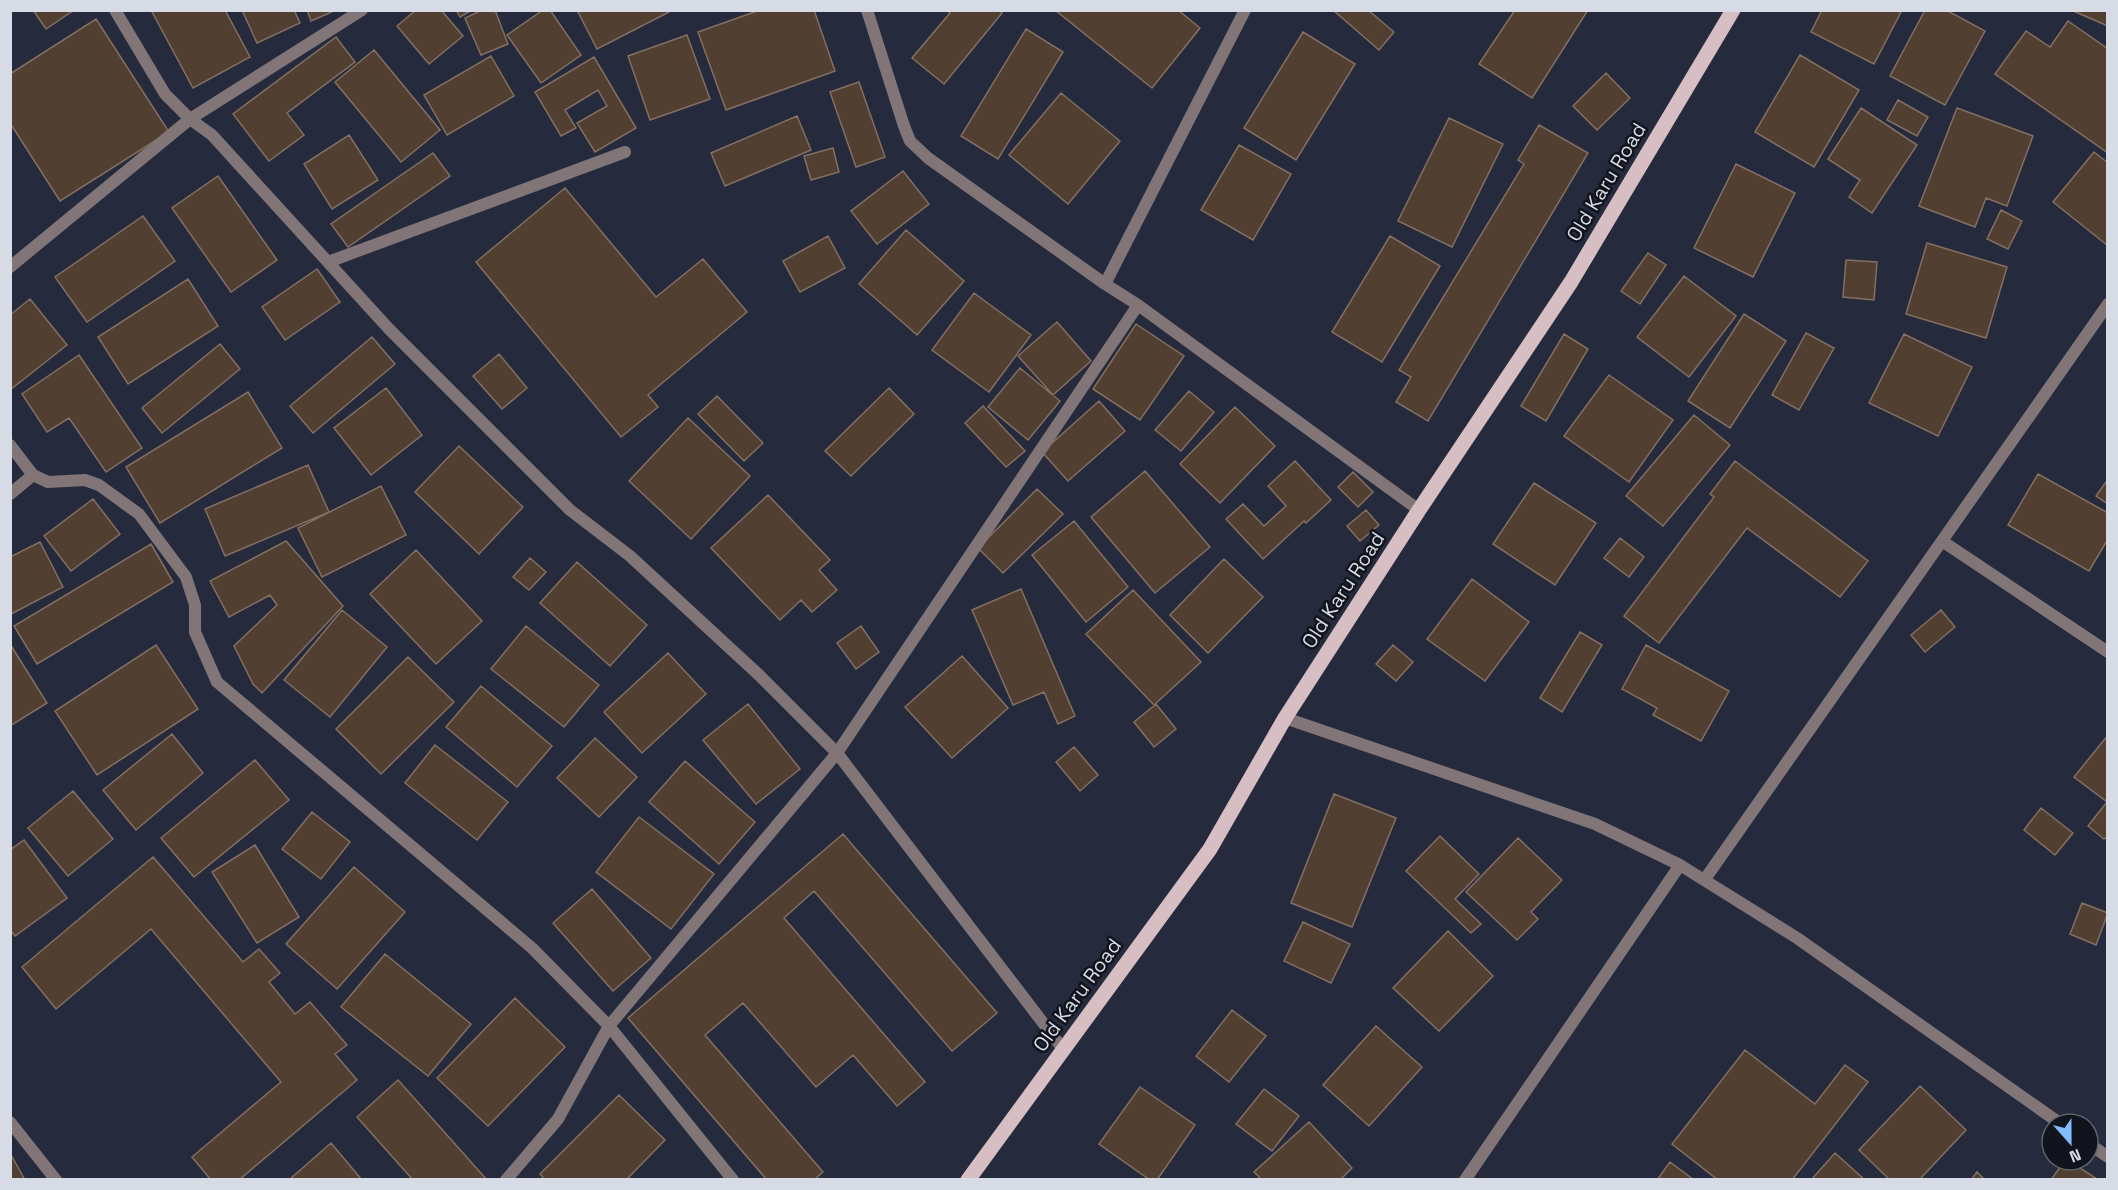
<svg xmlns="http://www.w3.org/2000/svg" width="2118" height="1190" font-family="'Space Grotesk',sans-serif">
<rect width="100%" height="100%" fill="#252b3d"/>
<path fill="#513f32" stroke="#846f61" stroke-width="1.5" d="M33 10H74L46 29Z
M151 10H225L250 57 193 88Z
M242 10H294L300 23 257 43Z
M307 10H333L334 11 311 21Z
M416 10H441L463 36 429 64 397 26Z
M456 10H472L460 17Z
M482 10H495L508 44 481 55 465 18Z
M543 10H550L581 55 541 83 507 35Z
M577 10H669V12L597 49Z
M760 10H814L835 71 726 110 698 32Z
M946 10H999L1002 13 944 84 912 58 950 13Z
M1055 10H1178L1200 28 1152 88Z
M1333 10H1368L1394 32 1379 50Z
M1515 10H1588L1532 98 1479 64Z
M1822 10H1902L1874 64 1811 32Z
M1925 10H1946L1985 31 1945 105 1890 76Z
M2071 10H2108V26Z
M96 19 169 132 60 201 10 123V74Z
M2068 21 2108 49V153L1995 74 2026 31 2050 47Z
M1026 29 1063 52 998 159 961 136Z
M1303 32 1355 64 1296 160 1244 128Z
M687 35 710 99 650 120 628 56Z
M336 37 355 62 287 113 304 135 269 161 233 114Z
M374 50 440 130 401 162 335 82Z
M1800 55 1859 90 1814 167 1755 132Z
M491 56 514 96 447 135 424 95Z
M594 57 636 128 595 152 577 123 607 106 598 90 565 110 576 128 561 136 535 92Z
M1606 73 1630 98 1597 130 1573 106Z
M859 82 885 157 856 167 830 92Z
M1061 93 1120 141 1068 204 1009 155Z
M1898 100 1928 117 1917 136 1887 120Z
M1861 108 1917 145 1872 213 1849 197 1860 180 1828 159Z
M1957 108 2033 136 2007 206 1986 198 1975 227 1919 206Z
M797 116 811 150 725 186 711 153Z
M1449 118 1503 144 1452 247 1398 221Z
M1539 125 1588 153 1428 421 1396 402 1411 377 1399 370 1524 164 1518 160Z
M349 135 378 180 332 209 304 164Z
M1239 145 1291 174 1253 240 1201 210Z
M833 148 839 172 811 180 804 156Z
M2094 152 2108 163 2107 245 2053 202Z
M433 153 450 176 348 247 331 224Z
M1736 164 1795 193 1753 277 1694 248Z
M903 171 929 204 877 244 851 211Z
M218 176 277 260 231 292 172 208Z
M565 188 656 297 703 259 747 312 648 395 658 407 621 437 476 262Z
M2001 210 2022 221 2008 249 1987 239Z
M143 216 175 261 87 322 55 277Z
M906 230 964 281 917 335 859 284Z
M828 236 845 268 800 292 783 261Z
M1390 236 1440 266 1382 362 1332 332Z
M1927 243 2007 267 1986 338 1906 314Z
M1648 253 1666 265 1640 304 1621 291Z
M1846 260 1877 262 1874 300 1843 297Z
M317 269 340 302 285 340 262 307Z
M1684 276 1736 316 1689 377 1637 337Z
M188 279 218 326 128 384 98 337Z
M974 293 1031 335 989 392 932 350Z
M30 299 67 345 10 390V315Z
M1744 314 1786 341 1730 428 1688 401Z
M1057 322 1091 361 1053 395 1018 356Z
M1136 324 1184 356 1140 420 1093 389Z
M1806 333 1834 348 1799 410 1772 395Z
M1564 334 1588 349 1546 421 1521 406Z
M1904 334 1972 367 1938 436 1869 403Z
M372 337 395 364 313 433 290 406Z
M220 344 240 369 162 433 142 408Z
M499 354 527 388 502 409 473 376Z
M79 355 142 448 106 472 69 418 47 432 22 394Z
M1020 368 1060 401 1028 440 988 407Z
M1609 375 1673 420 1629 482 1564 436Z
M386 388 422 435 371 475 334 428Z
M889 388 914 414 851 476 825 451Z
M1189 391 1214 412 1181 451 1155 430Z
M248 392 282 448 160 523 126 467Z
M717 396 763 443 744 461 698 414Z
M1099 401 1125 431 1068 481 1042 452Z
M983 406 1025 451 1006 467 965 423Z
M1235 407 1275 446 1220 503 1180 464Z
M1694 415 1730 445 1663 526 1626 496Z
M688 418 750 476 691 539 629 481Z
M459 446 523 507 479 554 415 492Z
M1295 461 1331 500 1306 523 1304 521 1263 559 1226 519 1243 504 1264 526 1286 506 1268 486Z
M1735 461 1868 561 1840 597 1747 528 1659 643 1624 616 1714 497 1710 494Z
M308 465 329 512 225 556 205 509Z
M1145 471 1210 547 1155 593 1091 517Z
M1353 472 1373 492 1358 507 1338 487Z
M2038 474 2108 513V539L2089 571 2008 525Z
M2108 479V504L2096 496Z
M1534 483 1596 523 1555 585 1493 544Z
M381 486 406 535 322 577 298 528Z
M1037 489 1063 514 1003 573 978 548Z
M768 495 830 560 819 570 837 590 812 612 801 600 780 620 711 548Z
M93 499 120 534 71 571 44 536Z
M1366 510 1379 525 1360 541 1347 526Z
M1074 521 1128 587 1086 622 1032 555Z
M1620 538 1644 557 1629 577 1604 558Z
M286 541 343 606 262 693 253 684 234 646 277 605 270 595 229 617 210 581Z
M40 542 63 587 11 614 10 557Z
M151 544 173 582 37 664 14 626Z
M416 550 482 621 436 664 370 594Z
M530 558 546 572 529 590 513 577Z
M1224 559 1263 597 1208 653 1170 615Z
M577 562 647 625 610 666 540 603Z
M1472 579 1529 622 1485 681 1427 639Z
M1021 589 1075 716 1058 724 1044 692 1013 705 972 610Z
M1133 590 1201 662 1154 705 1086 634Z
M342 610 387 647 330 717 284 680Z
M1941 610 1955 627 1925 652 1911 635Z
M526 626 599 685 564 727 491 669Z
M861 626 879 652 856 669 837 643Z
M1580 632 1602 645 1562 712 1540 698Z
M10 644 47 703 10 726Z
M156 645 198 709 97 775 55 711Z
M1393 645 1413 662 1396 681 1376 664Z
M1646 645 1729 691 1701 741 1653 715 1657 708 1622 689Z
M668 653 706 694 642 753 604 712Z
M962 656 1008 708 952 758 905 707Z
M408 657 454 702 381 774 336 729Z
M481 686 552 746 517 787 446 727Z
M748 704 800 769 756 804 703 740Z
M1156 704 1176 729 1154 747 1134 722Z
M172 734 203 773 136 830 103 790Z
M2108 735V836L2104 839 2088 826 2107 802 2074 777Z
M595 738 637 777 599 817 557 778Z
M435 745 508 802 477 840 405 783Z
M1074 747 1098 775 1080 791 1056 762Z
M255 760 289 800 194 877 161 838Z
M685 761 755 822 719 864 649 802Z
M73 791 113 839 68 876 28 828Z
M1334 794 1396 818 1352 927 1291 903Z
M2041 808 2073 833 2055 855 2024 830Z
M312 812 350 842 321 879 282 849Z
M639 817 714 874 671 929 596 872Z
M843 834 997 1013 952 1051 814 891 784 918 925 1082 897 1106 853 1055 816 1087 743 1003 705 1035 823 1172 814 1180H767L628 1018Z
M1440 836 1479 874 1455 899 1481 924 1471 933 1406 871Z
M1518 838 1562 880 1531 912 1538 919 1517 940 1466 892Z
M24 840 67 898 15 936 10 930V850Z
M255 845 299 917 257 943 212 872Z
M153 857 243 962 259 949 280 973 269 982 295 1014 310 1002 347 1045 335 1054 357 1080 239 1180H211L192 1157 281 1082 151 929 56 1009 22 967Z
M354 867 405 912 337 989 286 944Z
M592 889 651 958 613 991 553 923Z
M2082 903 2108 913 2096 945 2070 934Z
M1303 922 1350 944 1331 983 1284 961Z
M1448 931 1493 976 1439 1031 1393 988Z
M385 954 471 1024 428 1076 341 1007Z
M515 998 565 1047 488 1126 437 1078Z
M1232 1010 1266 1036 1229 1082 1196 1056Z
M1376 1026 1422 1067 1369 1126 1323 1085Z
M1745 1050 1815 1104 1845 1065 1868 1082 1792 1180H1718L1672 1144Z
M398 1080 487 1180H413L357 1117Z
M1920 1086 1966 1130 1919 1180H1890L1859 1150Z
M1140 1087 1195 1125 1157 1180H1150L1099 1144Z
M1264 1089 1299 1116 1272 1151 1236 1124Z
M619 1095 665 1140 626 1180H545L540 1174Z
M1309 1122 1352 1168 1340 1180H1262L1254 1172Z
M331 1143 362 1180H291L290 1179Z
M10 1153 25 1180H10Z
M1835 1153 1865 1180H1811Z
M2065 1160H2068L2097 1179 2051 1180Z
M1670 1162 1694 1180H1657Z
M1977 1172 1985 1180H1971Z"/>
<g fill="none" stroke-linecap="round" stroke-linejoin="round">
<path stroke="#817577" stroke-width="12" d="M115 10 165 94 190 119 212 135 389 329 570 510 630 556 759 675 837 753 1063 1049
M867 10 904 126 910 141 928 158 1105 284 1138 305 1419 510
M328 262 625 152
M10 267 190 119 362 10
M1105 284 1245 10
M10 445 33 475 48 482 85 480 99 485 139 514 186 577 195 605V632L217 682 532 948 609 1026 733 1180
M10 494 33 475
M1942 541 2108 652
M1285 718 1595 824 1680 865 1797 938 2061 1124
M1705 879 2108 304
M10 1122 56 1180
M2088 1143 2108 1157
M506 1180 558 1119 609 1026 837 753 1138 305
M1465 1180 1680 865"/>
<path stroke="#d6bec3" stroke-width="15" d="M968 1180 1210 849 1285 718 1419 510 1571 282 1733 10"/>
</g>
<g text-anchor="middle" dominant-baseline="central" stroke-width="5" stroke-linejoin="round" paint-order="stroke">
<g font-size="20" fill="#d6dbe6" stroke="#11141c">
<text transform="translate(1606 182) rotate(-59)">Old Karu Road</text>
<text transform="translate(1343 590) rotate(-57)">Old Karu Road</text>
<text transform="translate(1077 995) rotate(-54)">Old Karu Road</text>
</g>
</g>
<rect width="2118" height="1190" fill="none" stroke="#d6dbe6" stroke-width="24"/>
<g transform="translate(2070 1142) rotate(159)"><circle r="28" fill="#11141c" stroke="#60646d" stroke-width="1.5"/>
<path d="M0-4.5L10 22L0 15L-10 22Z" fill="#83bcfb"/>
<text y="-9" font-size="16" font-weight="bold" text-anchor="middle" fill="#d6dbe6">N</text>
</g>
</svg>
